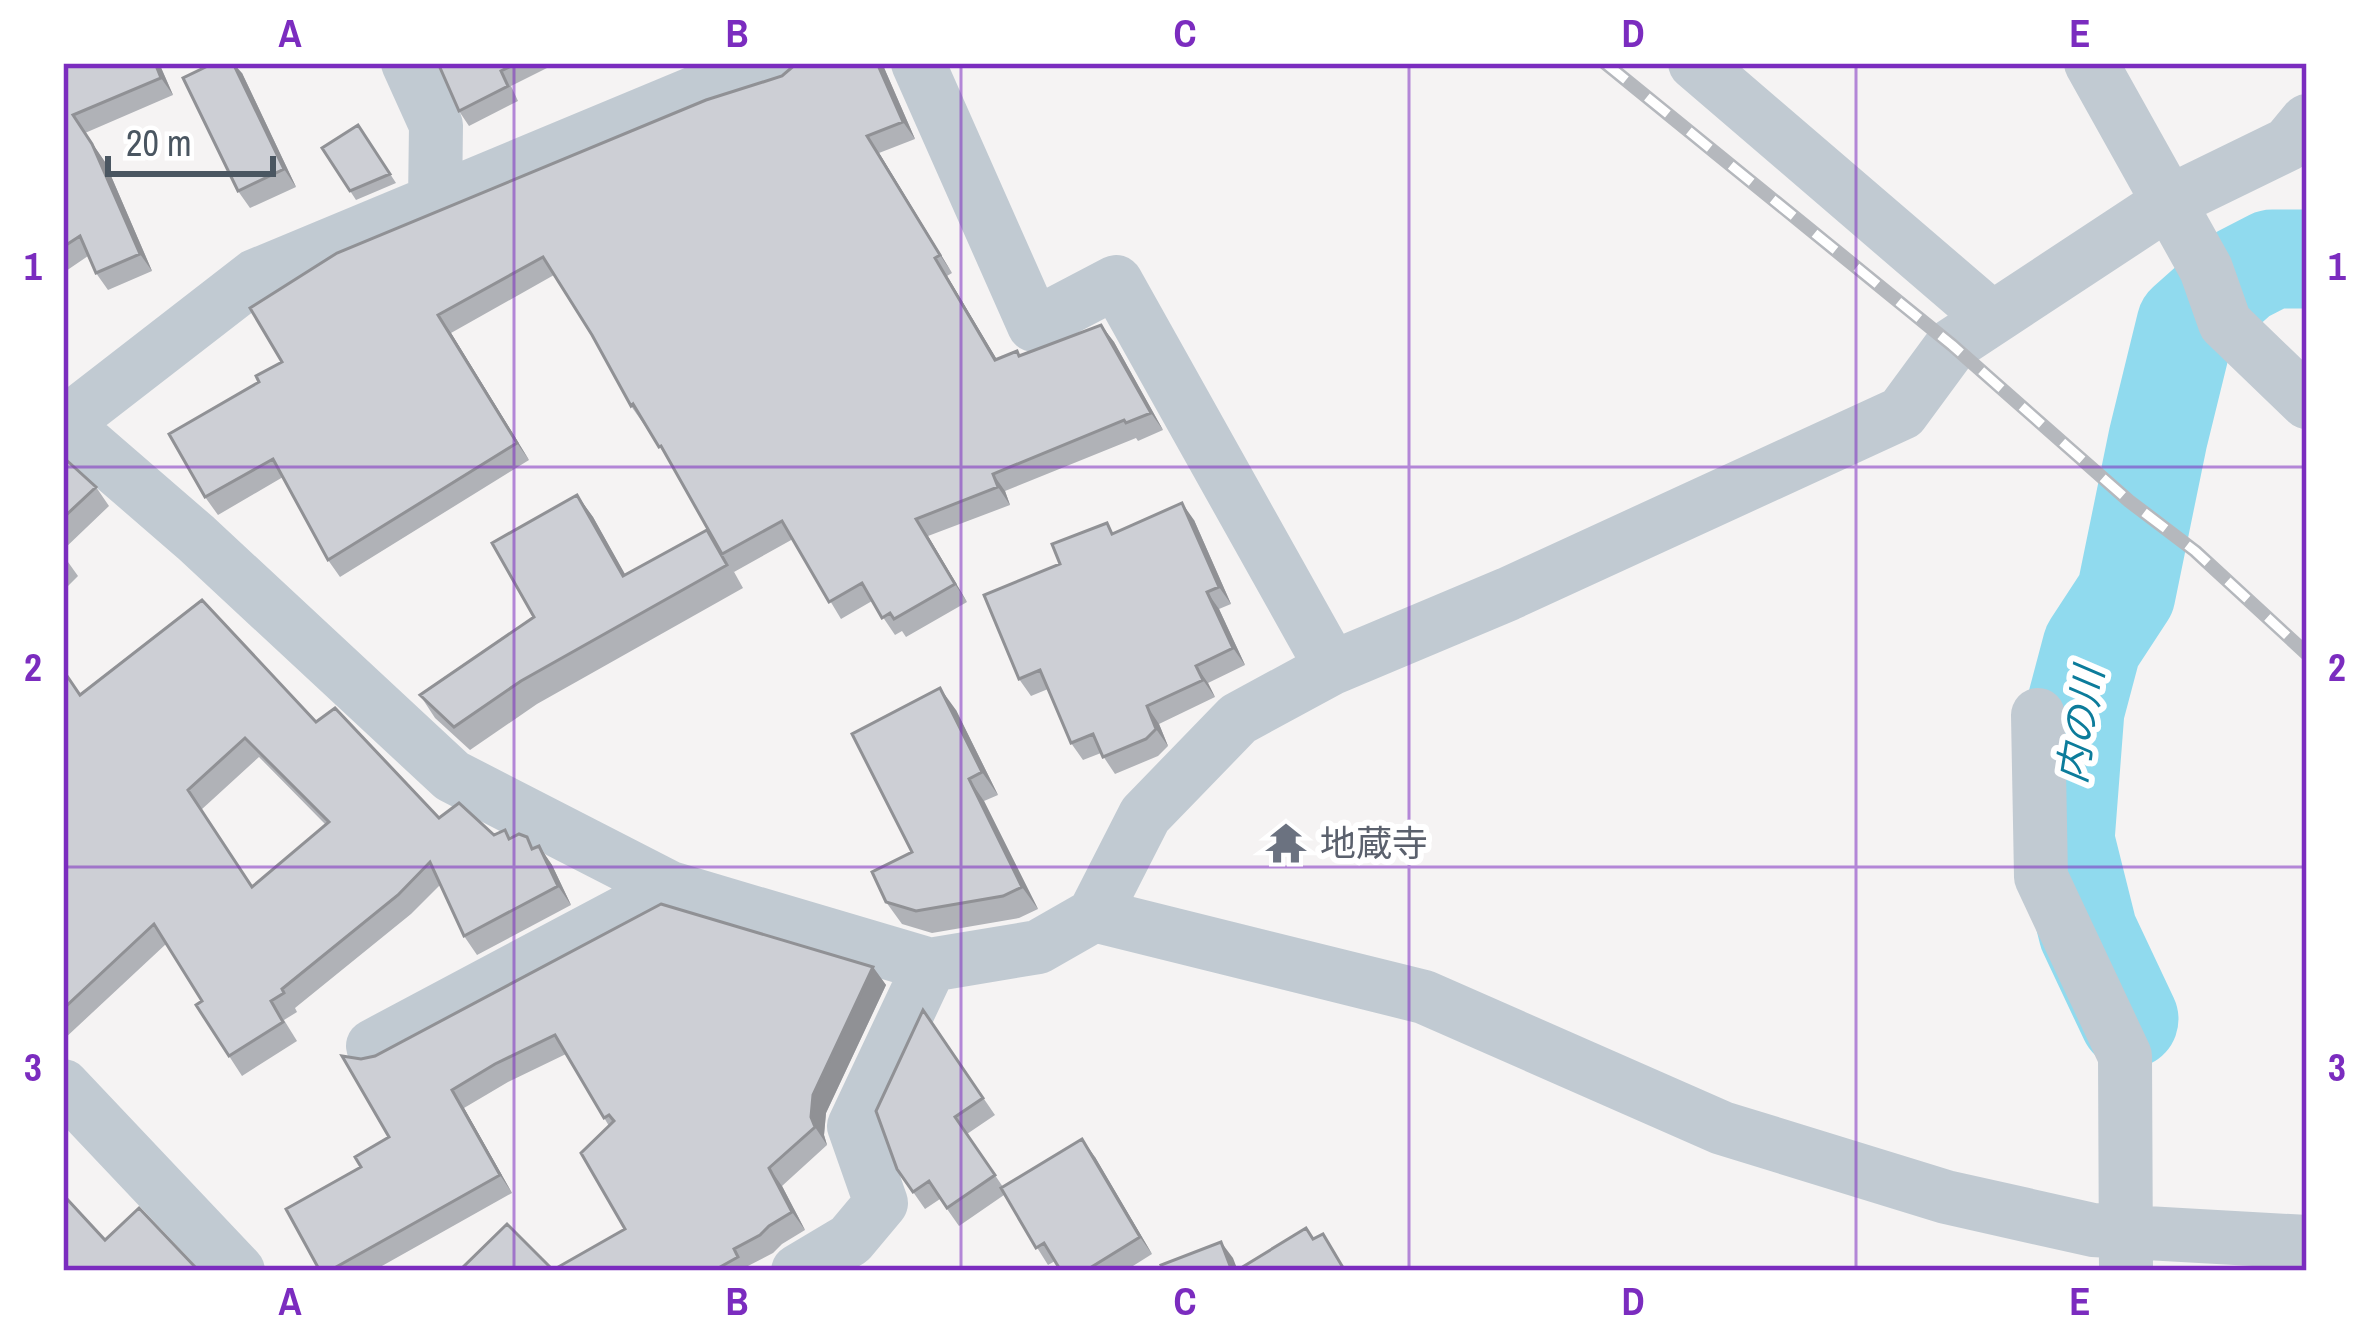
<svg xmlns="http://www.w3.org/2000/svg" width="2370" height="1334" font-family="'Archivo Narrow','Noto Sans JP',sans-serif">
<rect width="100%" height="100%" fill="#f5f3f3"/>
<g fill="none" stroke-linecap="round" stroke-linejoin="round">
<path stroke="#90daee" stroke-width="99" d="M2129 1019 2088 932 2065 840 2075 710 2092 646 2126 594 2158 438 2186 324 2241 275 2272 259H2307"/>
<path stroke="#c1cad2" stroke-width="54" d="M408 63 436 125 435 202
M918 63 1034 325 1116 282 1332 668
M1695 63 1992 318
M2091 63 2206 269 2225 323 2307 402
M63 423 196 538 452 776 670 888 930 965 1038 947 1094 915 1145 815 1238 719 1332 668 1508 594 1902 413 1952 345 2169 202 2288 144 2307 121
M64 424 255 276 707 88 784 63
M2038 715 2041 877 2125 1056 2126 1271
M1094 915 1424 997 1722 1128 1946 1197 2093 1230 2307 1242
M373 1046 670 888
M63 1086 238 1271
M798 1271 850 1240 881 1203 854 1126 930 965"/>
<g stroke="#b5b8bd" stroke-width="14">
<path id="rail" d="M1605 63 1952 345 2129 501 2195 551 2307 654"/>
</g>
<use href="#rail" stroke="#fff" stroke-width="9" stroke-dasharray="27" stroke-linecap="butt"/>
</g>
<path fill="#b0b2b7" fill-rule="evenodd" d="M63 63H159L173 95 85 133 105 162 152 271 108 290 96 273 88 256 63 273Z
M438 63H552L553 65 511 86 518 101 469 126 459 111Z
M882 63 915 139 879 153 952 273 947 276 997 360 1017 351 1020 356 1101 325 1114 342 1163 430 1138 441 1136 438 1005 491 1010 505 928 536 967 602 906 637 902 631 895 635 872 601 841 619 793 539 734 572 733 570 743 588 537 704 470 750 435 718 420 695 534 617 577 495 593 517 625 575 713 537 672 464 631 406 592 335 554 275 451 333 529 460 340 577 328 560 283 477 218 515 205 497 169 434Z
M242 73 296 187 250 208 238 191Z
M358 125 396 183 356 200 322 148Z
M63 457 96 487 109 506 63 550Z
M1194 520 1231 604 1219 609 1245 665 1208 683 1215 697 1159 724 1168 746 1158 756 1115 774 1101 753 1083 760 1071 743 1048 689 1031 696 1019 679 1060 564 1114 533Z
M63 555 78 576 63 591Z
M63 670 80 695 316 722 439 818 494 835 505 830 511 838 534 848 539 846 552 865 571 905 477 955 464 936 441 884 411 914 295 1008 297 1012 284 1020 297 1041 242 1076 229 1056 202 1001 166 944 63 1040ZM259 757 326 825 253 887 201 810Z
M956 710 998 795 984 801 1038 909 1019 918 932 933 902 924 886 902 912 852Z
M873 967 886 985 826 1113 824 1135 827 1145 782 1186 805 1230 782 1244 773 1253 746 1267 749 1271H459L553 1270 625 1229 609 1126 566 1054 508 1082 464 1108 512 1193 373 1271H320L361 1167 389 1137 361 1059Z
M923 1010 995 1115 967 1134 1003 1187 1095 1157 1152 1254 1125 1271H1061L1055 1261 1048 1265 1004 1195 959 1226 940 1199 925 1209 897 1169Z"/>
<path fill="#909195" d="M155 63H159L173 95 161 78Z
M233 63 242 73 296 187 284 169Z
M877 63H882L915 139 903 122Z
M73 115 105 162 152 271 140 254Z
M867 136 879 153 952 273 940 255Z
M935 258 947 276 1008 378 995 360Z
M438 315 451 333 529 460 517 443Z
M1101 325 1114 342 1163 430 1151 413Z
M993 474 1005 491 1010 505 998 487Z
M577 495 593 517 639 599 623 576Z
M1182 503 1194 520 1231 604 1219 587Z
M916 519 928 536 967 602 955 584Z
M1207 592 1219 609 1245 665 1233 648Z
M1196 666 1208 683 1215 697 1203 680Z
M940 688 956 710 998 795 982 772Z
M1147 706 1159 724 1168 746 1156 729Z
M969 779 984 801 1038 909 1022 887Z
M539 846 552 865 571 905 558 886Z
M873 967 886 985 826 1113 824 1135 827 1145 815 1127 811 1117 813 1095Z
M452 1090 464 1108 512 1193 500 1175Z
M1082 1139 1095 1157 1152 1254 1140 1237Z
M769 1168 782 1186 805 1230 792 1212Z
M1221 1242 1233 1258 1238 1271H1232Z"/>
<path fill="#cdcfd5" stroke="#909195" stroke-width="3" fill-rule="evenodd" d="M63 63H155L161 78 73 115 92 144 140 254 96 273 80 236 63 247Z
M214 63H233L284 169 238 191 183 78Z
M438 63H517L501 71 508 86 459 111Z
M797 63H877L903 122 867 136 940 255 935 258 995 360 1017 351 1019 356 1101 325 1151 413 1126 423 1124 420 993 474 998 487 916 519 955 584 894 619 890 613 882 618 862 583 829 602 782 521 722 554 661 446 659 447 633 404 631 406 592 335 543 257 438 315 517 443 328 560 273 459 205 497 169 434 259 382 256 376 282 362 250 308 337 253 706 100 782 76Z
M358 125 390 174 350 191 322 148Z
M63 457 96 487 63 518Z
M577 495 623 576 707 530 727 565 521 681 454 727 420 695 534 617 492 543Z
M1182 503 1219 587 1207 592 1233 648 1196 666 1203 680 1147 706 1156 729 1146 739 1103 757 1093 734 1071 743 1040 670 1019 679 984 595 1060 564 1052 544 1107 523 1112 534Z
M202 600 316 722 335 708 439 818 459 803 494 835 505 830 509 839 519 834 527 837 532 849 539 846 558 886 464 936 430 862 398 895 282 989 284 993 271 1001 283 1022 229 1056 196 1005 202 1001 154 924 63 1009V670L80 695ZM245 738 329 822 252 887 188 790Z
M940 688 982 772 969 779 1022 887 1003 896 916 911 886 902 872 872 912 852 852 734Z
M661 904 873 967 813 1095 811 1117 815 1127 769 1168 792 1212 769 1226 760 1235 734 1249 738 1257 713 1271H631L629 1269 627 1271H459L507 1224 553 1270 625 1229 581 1153 614 1121 609 1115 604 1118 555 1035 495 1064 452 1090 500 1175 329 1271H320L286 1209 361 1167 355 1157 389 1137 342 1056 361 1059 375 1056Z
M923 1010 983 1098 955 1117 995 1175 947 1208 929 1181 913 1192 897 1169 876 1111Z
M1082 1139 1140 1237 1085 1271 1084 1268 1078 1271H1061L1044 1243 1036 1248 1001 1188Z
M67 1199 105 1240 139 1208 199 1271H63V1203Z
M1306 1228 1313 1239 1323 1234 1345 1271H1236Z
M1221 1242 1232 1271H1164L1161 1265Z"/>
<path fill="none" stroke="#7b2cbf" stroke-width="3" stroke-opacity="0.55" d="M514 63V1271M961 63V1271M1409 63V1271M1856 63V1271M63 467H2307M63 867H2307"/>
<defs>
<g id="temple-bare" transform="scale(3.24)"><path d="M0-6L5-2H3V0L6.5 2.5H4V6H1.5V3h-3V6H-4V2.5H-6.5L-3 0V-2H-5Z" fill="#6b7280" stroke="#fff" stroke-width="2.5" paint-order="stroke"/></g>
</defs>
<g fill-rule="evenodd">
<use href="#temple-bare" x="1286" y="843"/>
</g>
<g text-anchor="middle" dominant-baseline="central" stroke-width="12" stroke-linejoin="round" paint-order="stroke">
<g font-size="36" fill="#5b616d" stroke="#fff" text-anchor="start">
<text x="1320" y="843">地蔵寺</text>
</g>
<g font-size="39" font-style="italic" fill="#0c7c9b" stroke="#fff">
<text transform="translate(2080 725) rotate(-81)">内の川</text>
</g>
</g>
<rect width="2370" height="1334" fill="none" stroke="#ffffff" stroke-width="132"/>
<path d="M108 156v18h165v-18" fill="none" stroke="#4a5661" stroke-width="6"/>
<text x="126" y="156" font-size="36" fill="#4a5661" stroke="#ffffff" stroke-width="9" paint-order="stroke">20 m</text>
<rect x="66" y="66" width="2238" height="1202" fill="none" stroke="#7b2cbf" stroke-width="4.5"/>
<g font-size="39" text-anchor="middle" font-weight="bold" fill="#7b2cbf">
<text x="290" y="47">A</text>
<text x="737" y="47">B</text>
<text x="1185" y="47">C</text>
<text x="1633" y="47">D</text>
<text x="2080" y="47">E</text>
<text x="33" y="280">1</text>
<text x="2337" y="280">1</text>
<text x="33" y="681">2</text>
<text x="2337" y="681">2</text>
<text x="33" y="1081">3</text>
<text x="2337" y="1081">3</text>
<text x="290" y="1315">A</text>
<text x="737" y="1315">B</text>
<text x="1185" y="1315">C</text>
<text x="1633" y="1315">D</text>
<text x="2080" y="1315">E</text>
</g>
</svg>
